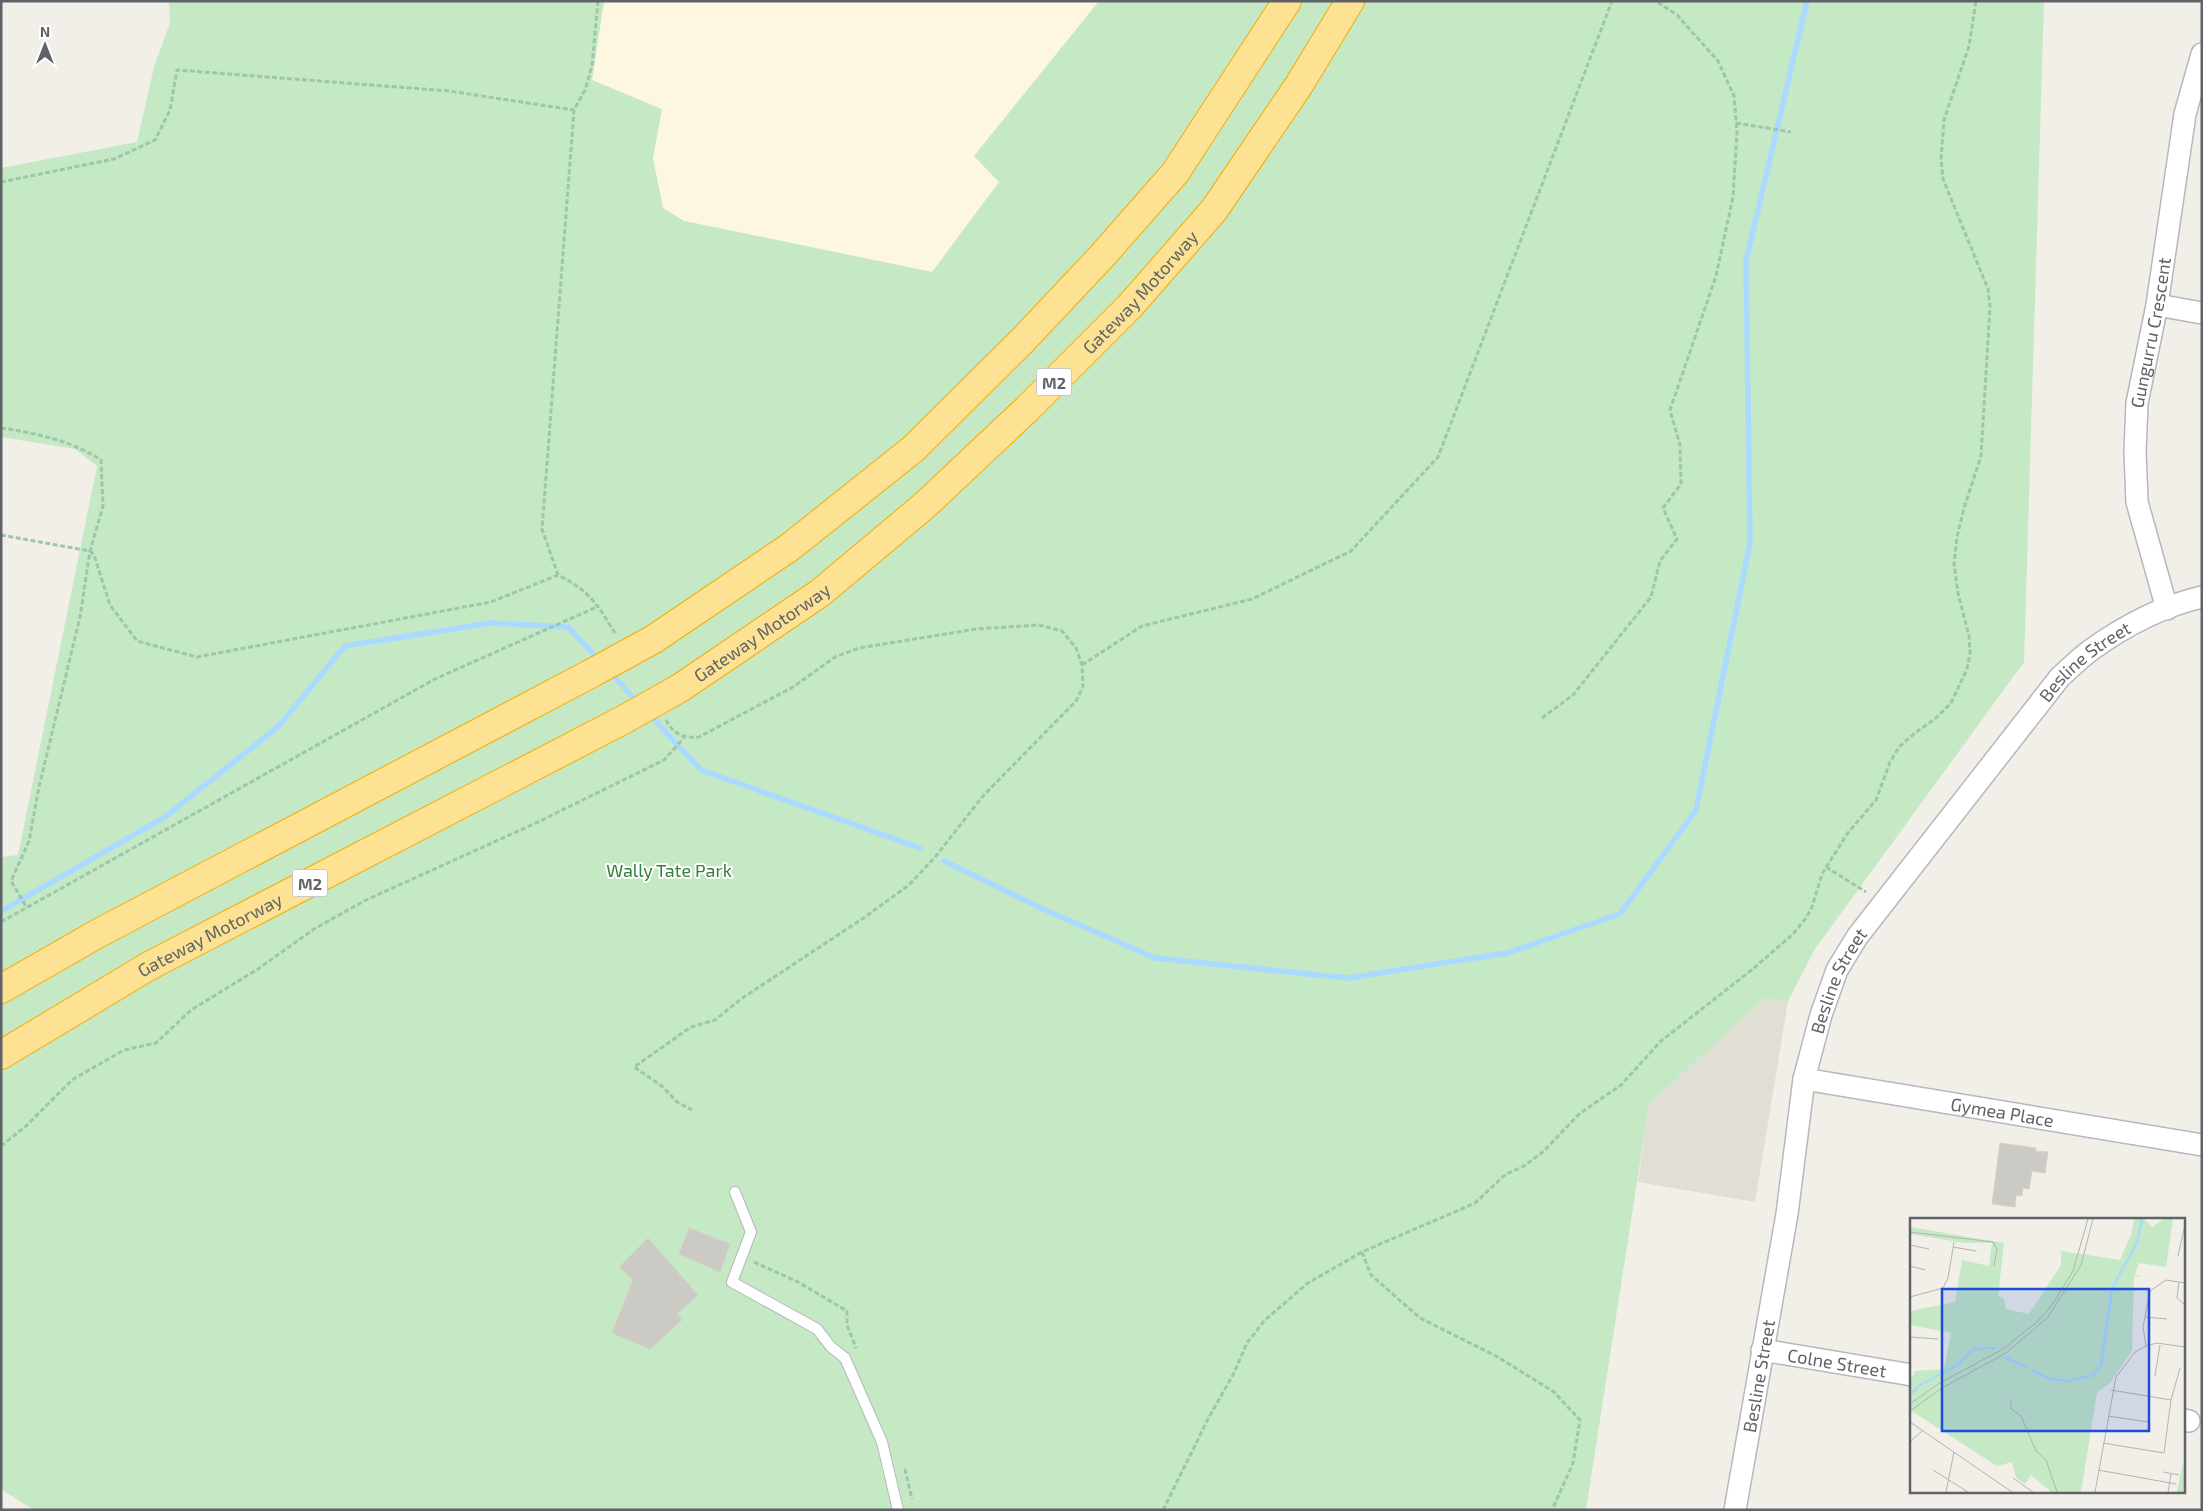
<svg xmlns="http://www.w3.org/2000/svg" width="2203" height="1511" font-family="'Exo 2',sans-serif">
<rect width="100%" height="100%" fill="#f1efe8"/>
<path fill="#fef7e0" d="M604 1H1099L974 156 999 182 933 272 575 198Z"/>
<path fill="#e1ded6" d="M1764 998 1788 1001 1755 1202 1638 1182 1649 1105Z"/>
<path fill="#c5e8c5" d="M169 1H604L592 80 662 109 653 158 663 208 684 221 932 272 999 182 974 156 1099 1H2044L2024 662 1815 949 1788 1001 1764 998 1649 1105 1586 1510H34L1 1489V857L18 855 97 466 75 449 1 437V168L137 142 154 67 170 23Z"/>
<g fill="none" stroke-linecap="round" stroke-linejoin="round">
<path stroke="#aadaff" stroke-width="5.5" d="M610 672 639 704
M649 714 701 770 920 848
M944 861 1043 909 1155 958 1348 978 1507 953 1620 914 1696 810 1750 543 1746 261 1807 1
M1 911 165 817 278 727 345 646 490 623 568 627 600 661"/>
</g>
<path fill="#cccac5" stroke="#d6d1c6" d="M2000 1143 2036 1148 2035 1151 2048 1152 2045 1173 2032 1171 2029 1189 2023 1188 2022 1196 2016 1195 2015 1207 1992 1204Z
M689 1228 730 1244 720 1272 679 1254Z
M648 1238 698 1295 677 1314 682 1320 650 1349 612 1333 633 1280 619 1267Z"/>
<g fill="none" stroke-linecap="round" stroke-linejoin="round">
<g stroke="#b5b8bc" stroke-width="12">
<path id="lane" d="M735 1192 751 1232 732 1282 817 1329 831 1347 845 1358 882 1442 898 1510"/>
</g>
<g stroke="#b5b8bc" stroke-width="24">
<g id="street">
<path d="M2157 305 2202 313"/>
<path id="s1" d="M2167 609 2137 502 2135 451 2137 403 2157 305 2185 114 2202 54"/>
<path id="s2" d="M1804 1079 2202 1145"/>
<path id="s3" d="M1762 1350 1912 1375"/>
<path d="M2184 1420 2189 1421"/>
<path id="s4" d="M1735 1510 1787 1214 1804 1079 1821 1015 1837 970 1857 937 2060 677C2070 668 2080 658 2091 650 2123 627 2163 606 2202 597"/>
</g>
</g>
<g stroke="#f9ab00" stroke-width="30">
<g id="highway">
<path d="M654 639 790 547 913 449 1023 340 1103 255 1175 173 1287 1"/>
<path id="s5" d="M680 688 820 593 925 505 1028 408 1130 306 1214 210 1299 85 1350 1"/>
<path d="M1 989 97 934 592 673"/>
<path id="s6" d="M1 1055 149 966 623 720"/>
</g>
</g>
<path stroke="#9cc7a9" stroke-width="3" stroke-dasharray="5 2.5" stroke-linecap="butt" d="M598 1 592 66 585 90 574 110 542 529 558 575C590 591 598 605 616 635
M1736 123 1791 132
M1 182 114 159 155 140 170 110 177 70 449 91 574 110
M1 428C36 433 72 441 101 460L103 506 90 551 80 617 39 787 29 841 11 881 27 908
M1 535 90 551 94 555 110 605 137 641 197 657 491 602 558 575
M1082 665 1142 626 1252 599 1351 551 1438 457 1612 1
M1542 718 1573 695 1651 597 1660 561 1677 539 1663 508 1681 484 1680 445 1670 410 1716 276 1733 197 1737 132 1734 96 1718 61 1677 15 1656 1
M666 720C674 735 683 738 699 737L793 687 835 657 859 648 976 629 1039 625 1062 631 1076 648 1082 665 1083 687 1076 701 983 796 936 856 909 885 865 917 741 999 715 1020 691 1027 634 1067 663 1087 677 1102 692 1110
M1826 867 1866 892
M1 922 435 679 599 606
M1 1146 26 1126 72 1080 124 1050 156 1043 191 1010 258 969 314 929 366 900 536 823 664 760 684 738
M1362 1252 1371 1275 1420 1318 1496 1356 1554 1392 1580 1420 1573 1463 1552 1510
M754 1262 798 1282 847 1311V1325L856 1348
M905 1469 912 1499
M1163 1510 1209 1417 1233 1375 1247 1343 1265 1320 1308 1283 1362 1252 1475 1203 1506 1174 1524 1166 1544 1151 1579 1114 1621 1085 1661 1041 1754 968 1793 934 1806 918 1812 907 1822 874 1847 834 1876 800 1890 762 1899 747 1915 733 1936 718 1951 703 1967 669 1970 654 1969 636 1958 593 1954 564 1957 537 1964 508 1981 456 1990 307 1988 289 1943 179 1941 159 1944 120 1969 46 1976 1"/>
<use href="#lane" stroke="#fff" stroke-width="10"/>
<use href="#street" stroke="#fff" stroke-width="21"/>
<use href="#highway" stroke="#fde293" stroke-width="28"/>
<g stroke="#f9ab00" stroke-width="30" stroke-linecap="butt">
<path id="highway-bridge" d="M592 673 654 639
M623 720 680 688"/>
</g>
<use href="#highway-bridge" stroke="#fde293" stroke-width="28"/>
</g>
<g text-anchor="middle" dominant-baseline="central" stroke-width="4" stroke-linejoin="round" paint-order="stroke">
<g fill="#fff" stroke="#8f9295" stroke-width="1">
<rect x="1036.5" y="368.5" width="35" height="27" rx="4"/>
<rect x="292.5" y="869.5" width="35" height="27" rx="4"/>
</g>
<g font-size="16" font-weight="bold" fill="#5f6368">
<text x="1054" y="382">M2</text>
<text x="310" y="883">M2</text>
</g>
<g font-size="18" fill="#5f6368" stroke="#fff">
<text stroke="none"><textPath href="#s5" startOffset="609">Gateway Motorway</textPath></text>
<text stroke="none"><textPath href="#s1" startOffset="282">Gungurru Crescent</textPath></text>
<text stroke="none"><textPath href="#s5" startOffset="99">Gateway Motorway</textPath></text>
<text stroke="none"><textPath href="#s4" startOffset="948">Besline Street</textPath></text>
<text stroke="none"><textPath href="#s6" startOffset="241">Gateway Motorway</textPath></text>
<text stroke="none"><textPath href="#s4" startOffset="541">Besline Street</textPath></text>
<text stroke="none"><textPath href="#s2" startOffset="201">Gymea Place</textPath></text>
<text stroke="none"><textPath href="#s3" startOffset="76">Colne Street</textPath></text>
<text stroke="none"><textPath href="#s4" startOffset="136">Besline Street</textPath></text>
</g>
<g font-size="18" fill="#348238" stroke="#fff">
<text x="669" y="870">Wally Tate Park</text>
</g>
</g>
<g transform="translate(1910 1218)">
<rect width="275" height="275" fill="#f1efe8"/>
<path d="M224 1H234L242 9 254 1H263L256 49 229 45 225 56 232 59 224 58 222 133 200 165 187 175 171 274H141L121 257 115 266 106 260 102 244 87 248 0 192V163L5 153 34 151 41 115 0 107V93L45 84 52 42 79 48 82 25H55L0 16V9L94 25 88 78 94 81 96 91 119 96 151 47V33L210 42 222 14ZM273 243 275 274H267Z" fill="#c5e8c5"/>
<path fill="none" stroke="#aadaff" stroke-width="2.5" d="M94 139 118 150M121 152 140 161 159 163 184 157 191 147 202 71 227 24 232 1M0 177 9 168 47 147 64 131 86 130"/>
<path fill="none" stroke="#b3b3b1" stroke-width="1" d="M0 14 83 24 87 31 84 48M0 27 19 31M43 29 66 33M268 38 275 7M0 48 15 52M269 64 267 80 275 87M0 79 33 70 38 60 44 24M235 99 257 101M0 119 28 121M236 128 233 109 240 73 256 62 275 65M245 158 250 127M201 172 261 182M261 182 270 150M101 183V191L111 198 126 233 136 242 147 274M0 186 28 166 93 131 128 103 142 87 163 53 178 1M0 193 32 170 96 135 138 99 171 47 183 1M198 198 238 204M0 204 102 274M0 224 12 213M193 225 254 235 261 182M23 252 58 274M188 252 266 266M253 254 269 257M103 260 123 274M36 274 44 234M185 274 206 159 225 134 236 128 247 125 275 129M258 274 261 256"/>
<path fill="#1d4ed8" fill-opacity="0.15" stroke="#1d4ed8" stroke-width="2.5" d="M32 71H239V213H32Z"/>
<rect width="275" height="275" fill="none" stroke="#5f6368" stroke-width="2.5"/>
</g>
<rect width="2203" height="1511" fill="none" stroke="#5f6368" stroke-width="5"/>
<g transform="translate(45 45)" stroke="#ffffff" stroke-width="4" paint-order="stroke">
<path d="M0-4L9 19L0 12L-9 19Z" fill="#5f6368"/>
<text y="-8" font-size="14" font-weight="bold" text-anchor="middle" fill="#5f6368">N</text>
</g>
</svg>
